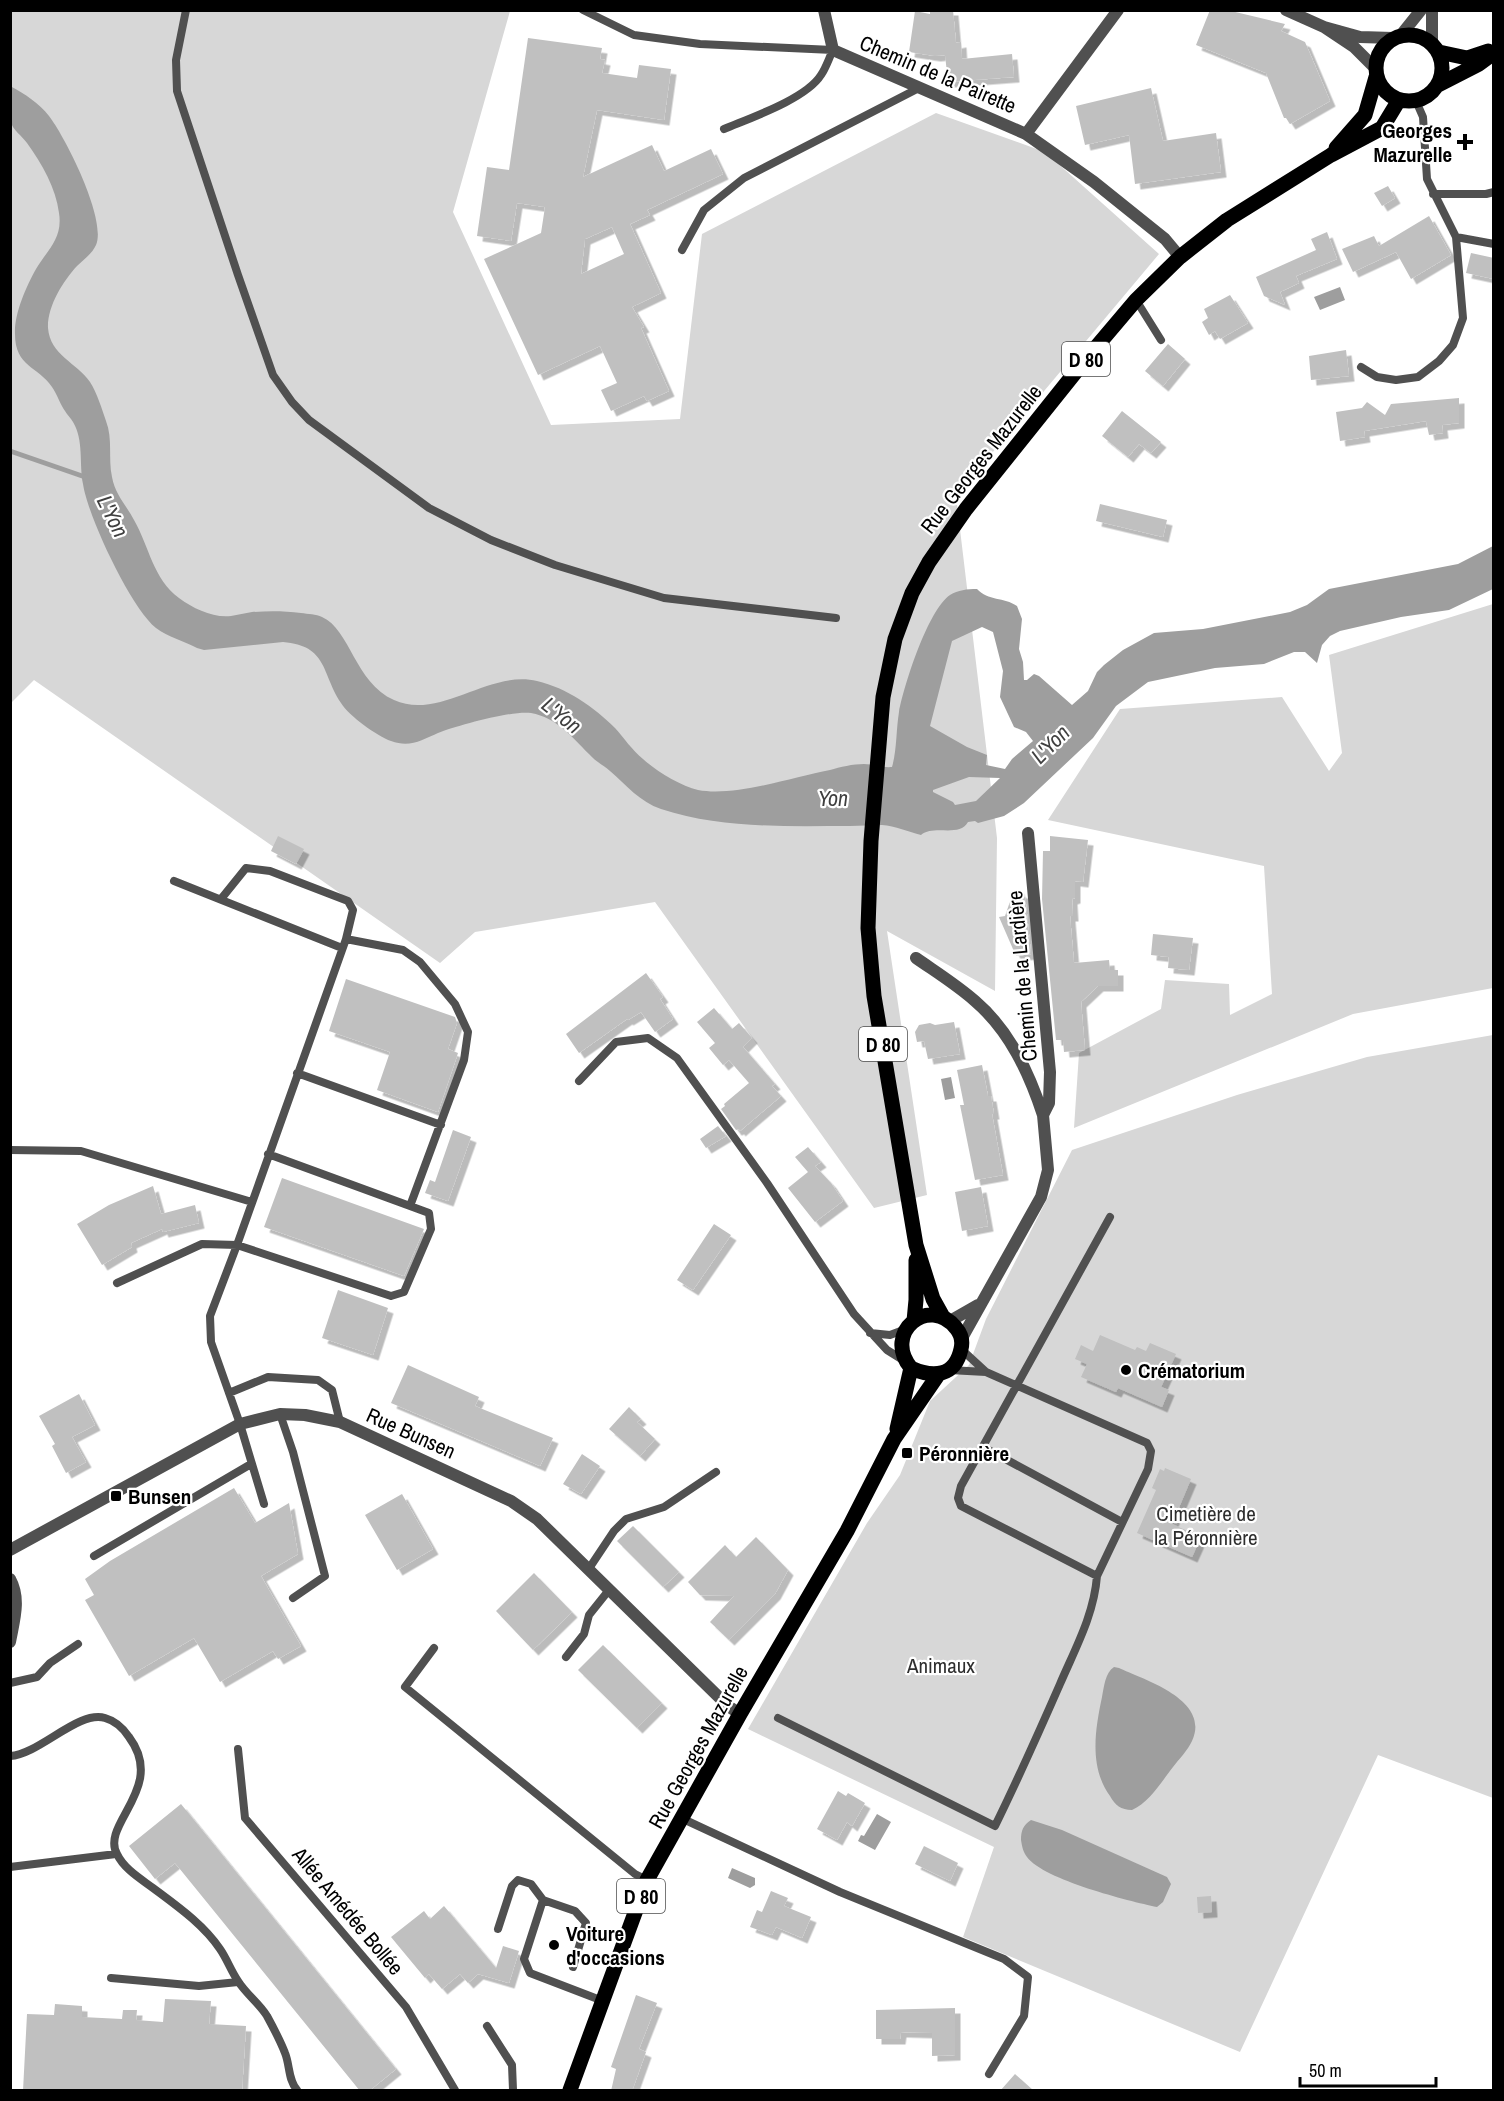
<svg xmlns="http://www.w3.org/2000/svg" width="1504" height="2101" font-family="'Archivo Narrow',sans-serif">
<defs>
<filter id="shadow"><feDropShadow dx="5.5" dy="5.5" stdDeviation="0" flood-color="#0004"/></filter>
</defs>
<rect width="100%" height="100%" fill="#fff"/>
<path fill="#d7d7d7" d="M11 11H510L453 212 551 425 680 419 702 234 936 113 1045 152 1159 254 956 496 997 838 995 991 887 931 927 1195 874 1208 655 902 475 932 440 963 34 680 11 703Z
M1493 604V988L1353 1014 1074 1128 1079 1053 1161 1009 1165 980 1229 984 1230 1015 1272 994 1264 866 1048 820 1120 709 1282 697 1329 771 1342 753 1329 655Z
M1493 1035V1798L1378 1755 1240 2052 963 1937 994 1847 748 1729 867 1523 900 1475 930 1401 969 1365 986 1319 1072 1150 1237 1095 1367 1057Z"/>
<path fill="#9e9e9e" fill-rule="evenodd" d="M10 86C25 94 39 103 49 116 66 138 107 220 96 245 92 254 84 259 77 266 63 281 47 307 48 328 50 355 77 363 90 382 97 393 102 409 106 421 113 439 108 458 112 477 115 494 126 505 134 520 149 546 153 579 179 598 194 609 213 618 231 616 238 615 245 613 252 612 269 611 285 611 301 613 308 614 316 614 322 617 350 629 355 683 394 700 439 721 490 669 537 681 567 688 594 707 615 728 624 738 632 750 643 759 656 771 681 786 698 790 735 797 793 777 830 770 840 767 853 764 864 764 874 764 882 768 892 767 897 750 896 730 899 712 904 685 928 610 950 595 958 590 967 589 977 589 988 601 1004 597 1017 606L1022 619 1019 649 1023 662 1024 680H1027L1034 674 1039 676 1072 705 1088 691 1097 672 1104 665 1123 650 1154 633 1203 629 1290 612 1307 605 1329 589 1458 564 1493 546V589L1449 610 1401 617 1340 631 1330 636 1322 645 1317 663 1305 652H1294L1264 664 1215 668 1148 682 1116 706 1093 738 1024 803 1004 816 978 823 975 821 968 822C959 838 934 824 921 835 909 832 895 826 882 825 871 825 860 826 850 826 787 826 722 829 661 809 640 802 626 785 610 771 603 765 595 761 589 754 571 736 557 718 531 713 513 710 456 726 438 733 422 740 410 748 391 741 377 736 349 716 341 703 321 672 328 646 283 642L204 650 197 648C184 641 168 637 156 628 131 608 88 517 83 484 79 464 84 440 73 422 71 418 67 415 65 411 60 404 57 394 52 387 38 366 15 367 15 334 14 314 26 287 36 269 48 249 63 238 59 213 56 188 42 164 27 143 23 137 12 129 11 122 8 112 11 97 10 86ZM982 627 993 632 1003 671 1000 697 1014 727 1026 732 1033 741 1012 759 1005 769 986 765 987 755 967 747 930 726 952 641ZM969 777 1000 778 976 801 955 805 953 802 933 792V790Z
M1340 287 1345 300 1320 310 1314 297Z
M951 1077 955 1098 945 1100 941 1079Z
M1114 1667 1119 1668C1145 1680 1211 1700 1192 1741 1188 1750 1179 1759 1173 1767 1162 1781 1149 1803 1132 1810 1121 1810 1115 1805 1110 1796 1089 1767 1095 1730 1102 1697 1104 1687 1105 1673 1114 1667Z
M877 1814 891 1822 875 1850 858 1841 861 1835 864 1836Z
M1031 1820 1062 1830 1167 1877 1171 1884 1163 1902 1157 1907C1129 1901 1044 1880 1027 1857 1023 1852 1022 1846 1021 1840 1021 1831 1023 1825 1031 1820Z
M732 1868 755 1878V1885L750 1888 728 1878Z"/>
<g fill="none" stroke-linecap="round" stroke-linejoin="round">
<path stroke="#9e9e9e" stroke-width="5" d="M10 451 88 478"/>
</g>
<path fill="#c0c0c0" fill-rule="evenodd" filter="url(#shadow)" d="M930 10H953L956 43 961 42 962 59 1012 54 1014 77 948 82 945 55 935 56 909 52 915 11 930 14Z
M1210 10H1227L1285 24 1281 31 1305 42 1330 101 1290 124 1286 118H1284L1266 73 1196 45Z
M528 38 602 48 600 59 605 60 602 73 637 78 639 65 671 69 664 120 597 110 583 177 652 145 664 171 711 149 723 174 647 210 650 215 630 224 661 293 632 307 644 327 641 328 669 391 647 401 644 396 611 411 601 390 617 383 600 346 538 375 484 259 541 233 545 207 517 203 511 241 477 236 487 167 509 170ZM612 227 624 254 581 274 585 239Z
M1151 88 1163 141 1216 133 1221 172 1135 184 1129 135 1085 145 1076 106Z
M1388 186 1395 198 1382 206 1374 193Z
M1429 216 1451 255 1411 279 1396 252 1353 272 1342 249 1374 236 1379 246Z
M1327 232 1337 259 1296 276 1299 283 1280 292 1285 305 1264 296 1256 277 1316 250 1311 239Z
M1471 253 1494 258V279L1466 273Z
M1230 295 1248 323 1220 339 1215 331 1209 335 1202 322 1208 318 1204 309Z
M1168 344 1185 359 1163 386 1145 371Z
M1346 350 1349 376 1311 380 1309 356Z
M1459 398V423L1442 425 1443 433 1429 435 1426 421 1364 431 1365 437 1340 441 1336 412 1362 408 1367 402 1385 415 1391 404Z
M1122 411 1161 442 1151 453 1139 444 1128 457 1102 436Z
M1100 504 1167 520 1163 537 1096 521Z
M278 836 304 849 296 864 271 851Z
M1050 836 1088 840 1083 882 1075 881V898L1072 899 1073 916H1070L1074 963 1109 960 1110 970H1118V986H1098L1081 1002 1085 1050 1064 1052 1063 1040H1056L1042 899 1043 851H1050Z
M1014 890 1025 894 1031 954 1016 956 999 917 1005 916Z
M1153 934 1193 938 1189 970 1168 968 1169 957 1151 955Z
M646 973 663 997 660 999 673 1019 655 1032 641 1012 628 1020 627 1019 579 1053 566 1034Z
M346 979 455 1017 457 1023 448 1049 458 1053 438 1112 377 1090 390 1052 329 1031Z
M714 1008 732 1029 739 1023 752 1038 743 1047 775 1084 772 1086 781 1096 740 1131 739 1129 736 1130 721 1109 725 1106 724 1104 749 1083 729 1060 723 1065 709 1048 715 1043 697 1022Z
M954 1022 960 1054 928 1059 924 1041 917 1042 915 1032 919 1025 930 1023 935 1025Z
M982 1065 988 1096H991L994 1114H992L1003 1175 975 1180 960 1105H964L957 1070Z
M718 1126 726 1136 706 1148 700 1139Z
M453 1130 471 1137 448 1201 425 1193 430 1180 435 1182Z
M808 1147 821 1162 815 1166 831 1183 843 1201 815 1222 788 1188 808 1172 795 1157Z
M282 1178 424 1229 404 1276 264 1227Z
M153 1186 161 1214 195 1205 199 1223 163 1232 162 1229 131 1243 132 1247 102 1265 77 1224 109 1205Z
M981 1187 988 1226 962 1231 955 1192Z
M714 1224 731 1235 693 1290 677 1280Z
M338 1290 388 1308 373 1355 322 1338Z
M1100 1335 1135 1350 1137 1347 1146 1351 1150 1343 1176 1354 1161 1387 1169 1390 1162 1407 1118 1388 1116 1392 1081 1377 1087 1364 1075 1359 1081 1345 1093 1351Z
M408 1365 479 1397 475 1406 553 1438 540 1466 391 1403Z
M79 1394 95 1425 72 1437 86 1462 66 1473 52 1446 55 1444 39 1416Z
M629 1407 641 1419 637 1422 655 1439 640 1456 609 1429Z
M582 1454 600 1466 581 1494 563 1484Z
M1165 1468 1191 1479 1172 1524 1201 1537 1192 1557 1137 1533 1156 1490 1152 1488 1160 1469 1164 1471Z
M234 1488 255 1523 289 1503 298 1554 261 1576 301 1646 278 1659 273 1651 220 1682 194 1638 129 1676 85 1600 94 1595 85 1579 110 1561Z
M402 1494 433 1549 397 1570 365 1515Z
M633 1526 679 1572 663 1587 617 1541Z
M756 1537 788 1570 775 1594 729 1640 710 1622 734 1596 700 1595 688 1582 725 1545 736 1557Z
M534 1573 572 1612 533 1650 496 1611Z
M603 1645 662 1703 637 1728 578 1670Z
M838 1791 846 1796 848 1793 865 1803 852 1826 847 1822 837 1840 817 1829Z
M181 1804 396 2069 369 2091H360L175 1863 155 1879 129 1846Z
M924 1846 958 1863 950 1881 915 1864Z
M771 1891 788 1898 784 1906 811 1917 802 1938 776 1927 772 1935 750 1927 757 1910 762 1912Z
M1211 1896 1212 1912 1198 1913 1197 1897Z
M444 1906 496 1968 503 1946 519 1951 509 1983 478 1974 468 1983 460 1974 442 1989 429 1974 425 1978 391 1937 424 1911 430 1919Z
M636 1995 657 2003 639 2049 646 2052 632 2091H611L616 2069 611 2067Z
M165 1999 211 2001 209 2024 246 2026 242 2091H23L27 2014 54 2015 55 2004 82 2006V2017L122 2019 123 2010H137L136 2020 163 2022Z
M955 2008V2055L932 2056V2033L901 2032 900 2039H876V2010Z
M1015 2074 1034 2091H1000Z"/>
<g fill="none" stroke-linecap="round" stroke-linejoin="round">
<path stroke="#505050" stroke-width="8" d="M186 10 176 60 177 91 238 275 273 375 292 402 309 420 429 508 491 540 555 565 664 598 836 618
M583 10 634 35 700 44 833 50C829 58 826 68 821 75 806 99 750 118 724 129
M1433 194H1486L1494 192
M1456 237 1494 244
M682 250 704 210 744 178 919 88
M1136 300 1161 340
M1361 367 1377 377 1396 380 1418 377 1439 361 1453 345 1463 318 1456 237 1427 179 1423 117 1416 101
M174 881 342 948
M221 899 246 868 270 871 348 901 353 910 346 939
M297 1073 441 1125
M579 1081 616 1042 648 1038 677 1058 767 1183 854 1314 887 1350 903 1360
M10 1150 81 1151 252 1202
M268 1154 410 1206
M117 1283 202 1244 237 1245 391 1296 404 1292 431 1229 429 1213 410 1206 464 1060 468 1032 455 1004 420 962 403 950 346 939 237 1245 210 1316 211 1342 240 1424 264 1504
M870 1333 890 1335 906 1329
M961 1349 986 1372
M229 1393 268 1377 318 1380 332 1390 340 1422
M280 1414 293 1452 325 1576 293 1598
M983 1447 1122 1522
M94 1556 251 1464
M588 1570 614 1531 626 1519 664 1507 716 1472
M1097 1576 961 1506 958 1498 961 1486 1110 1217
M434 1648 405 1687 635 1874 647 1880
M566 1657 584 1634 589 1615 609 1590
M10 1683 37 1677 50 1663 78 1644
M778 1718 995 1826C1018 1779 1039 1732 1060 1684 1075 1649 1094 1615 1097 1576L1148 1469 1151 1451 1147 1443 986 1372 949 1370
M238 1749 245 1818 406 2007 455 2090
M10 1756C40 1754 78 1710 105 1718 116 1721 123 1728 129 1737 167 1788 100 1824 117 1854 124 1869 141 1879 153 1888 177 1906 203 1924 220 1949 227 1959 231 1971 238 1981 246 1994 259 2003 267 2016 273 2027 280 2040 285 2053 290 2065 288 2080 297 2090
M681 1818 840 1892 1004 1959 1028 1977 1024 2016 989 2074
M10 1867 116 1854
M498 1929 512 1886 518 1880 531 1884 543 1900
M573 1967 586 1923 575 1911 543 1900 524 1959 530 1973 603 2001
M111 1978 199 1986 238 1982
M487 2026 512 2065 513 2090"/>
<path stroke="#505050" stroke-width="12" d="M824 10 833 50 1026 134 1094 182 1165 239 1180 257
M1286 10 1324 27
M1401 35 1421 10
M1432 44V10
M1375 68 1354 47 1324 27 1360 37 1393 38
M1026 134 1118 10
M916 958C936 972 957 985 975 1001 1010 1031 1029 1073 1043 1115
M950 1321 978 1305
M962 1338 1041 1197 1048 1170 1043 1115 1049 1103 1050 1072 1028 833
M10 1550 240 1424 280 1414 305 1415 340 1422 511 1501 537 1519 728 1706 740 1714
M10 1579C21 1599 14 1620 10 1642"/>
<path stroke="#000" stroke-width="15" d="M1376 68a33 33 0 1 1 66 0a33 33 0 1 1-66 0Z
M1439 52 1467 58 1488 51
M1438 85 1479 64 1494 53
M1336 148 1365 115 1376 77
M943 1317 933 1299 916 1245 874 996 868 928 871 841 883 697 895 639 912 593 929 562 966 509 1086 359 1136 300 1180 257 1227 220 1331 155 1382 128 1399 100
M914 1321 916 1300V1260
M897 1429 911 1368C882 1333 929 1294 956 1328 961 1334 963 1341 961 1349 955 1377 933 1378 911 1368
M570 2090 647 1880 740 1714 847 1531 894 1439 938 1375"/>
</g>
<g fill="#000" stroke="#fff" stroke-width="2">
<path d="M1462 133h6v6h6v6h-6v6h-6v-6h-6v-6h6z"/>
<circle cx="1126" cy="1370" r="6"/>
<rect x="901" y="1447" width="12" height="12" rx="3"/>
<rect x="110" y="1490" width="12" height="12" rx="3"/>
<circle cx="554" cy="1945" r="6"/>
</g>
<g text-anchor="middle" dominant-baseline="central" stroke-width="4.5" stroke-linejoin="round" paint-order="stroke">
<g fill="#fff" stroke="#4c4c4c" stroke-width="1.5">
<rect x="1062" y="342" width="48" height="34" rx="4.5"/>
<rect x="859" y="1027" width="48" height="34" rx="4.5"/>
<rect x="617" y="1879" width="48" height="34" rx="4.5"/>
</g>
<g font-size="20" font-weight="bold" fill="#000">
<text x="1086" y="359">D 80</text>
<text x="883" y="1044">D 80</text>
<text x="641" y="1896">D 80</text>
</g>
<g font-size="21" fill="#000" stroke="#fff">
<text transform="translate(938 74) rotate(23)">Chemin de la Pairette</text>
<text transform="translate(981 459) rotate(-52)">Rue Georges Mazurelle</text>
<text transform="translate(1022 976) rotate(-95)">Chemin de la Lardière</text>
<text transform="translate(411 1433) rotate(24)">Rue Bunsen</text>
<text transform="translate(698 1747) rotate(-61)">Rue Georges Mazurelle</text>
<text transform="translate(348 1911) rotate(50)">Allée Amédée Bollée</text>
</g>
<g font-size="21" font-weight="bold" fill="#000" stroke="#fff" text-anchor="start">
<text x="1452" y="130" text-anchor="end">Georges<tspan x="1452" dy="24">Mazurelle</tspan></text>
<text x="1138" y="1370">Crématorium</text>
<text x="919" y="1453">Péronnière</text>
<text x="128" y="1496">Bunsen</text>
<text x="566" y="1933">Voiture<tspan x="566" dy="24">d'occasions</tspan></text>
</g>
<g font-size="21" fill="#2e2e2e" stroke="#fff">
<text x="1206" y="1513">Cimetière de<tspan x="1206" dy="24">la Péronnière</tspan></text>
<text x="941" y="1665">Animaux</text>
</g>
<g font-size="22" font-style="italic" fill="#3f3f3f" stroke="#fff">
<text transform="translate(113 516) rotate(64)">L'Yon</text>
<text transform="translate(562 715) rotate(39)">L'Yon</text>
<text transform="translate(1050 744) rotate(-45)">L'Yon</text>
<text x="833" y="798">Yon</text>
</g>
</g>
<rect width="1504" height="2101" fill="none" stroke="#000000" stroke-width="24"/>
<path d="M1300 2077v9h136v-9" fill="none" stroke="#000000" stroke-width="3"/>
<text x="1309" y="2077" font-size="18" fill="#000000" stroke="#ffffff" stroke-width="4.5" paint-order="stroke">50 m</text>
</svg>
